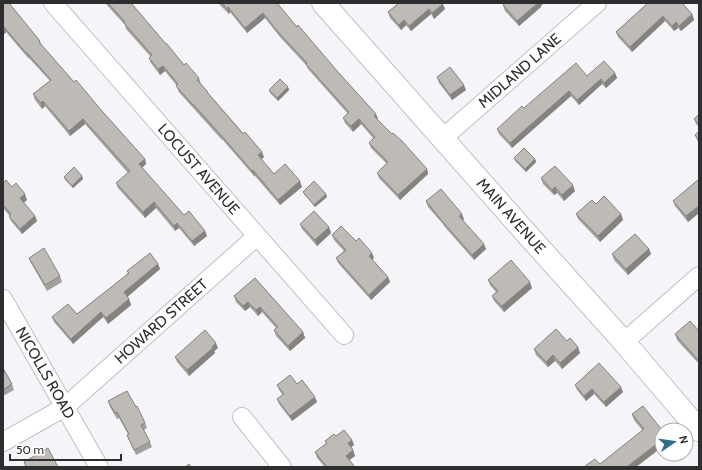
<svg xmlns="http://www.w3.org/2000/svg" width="702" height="470" font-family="Cabin,sans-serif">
<rect width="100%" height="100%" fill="#f5f4f9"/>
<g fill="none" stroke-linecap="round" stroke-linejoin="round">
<g stroke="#c0bfc4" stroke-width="20">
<g id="minor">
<path id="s1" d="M53 3 344 335"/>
<path id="s2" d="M443 138 597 3"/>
<path id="s3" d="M3 299 99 467"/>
<path d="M624 342 699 276"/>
<path d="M242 417 282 467"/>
<path id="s4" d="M3 442 65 407 257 236"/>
</g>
</g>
<g stroke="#c0bfc4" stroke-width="24">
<g id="tertiary">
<path id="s5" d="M323 3 526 233 624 342 699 430"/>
</g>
</g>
<use href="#minor" stroke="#fff" stroke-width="18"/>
<use href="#tertiary" stroke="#fff" stroke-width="22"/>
</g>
<path fill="#a3a19d" d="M3 3 40 41 42 46 74 82 102 111 145 159 146 164 142 168 184 215 205 231 207 236 194 246 179 228 175 231 156 208 145 218 118 188 116 183 128 173 85 124 70 136 45 106 42 109 35 100 33 94 50 81 29 58H28L6 32 3 35Z
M105 3H131L184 65 199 78 201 84 209 94 264 157 261 159 274 174 302 187 280 205 255 176H254L222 139V140L195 110 178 91 177 86 165 71 160 75 151 63 149 58 151 57 126 29 125 25Z
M218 3H277L297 27 376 114 378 120 427 169 428 174 400 200 379 178 377 173 387 164 371 148 369 143 373 138 361 124 353 132 345 123 343 118 348 114 308 69 306 65 280 37 265 18 247 33 230 12 229 14Z
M399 3 445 9 434 19 431 14 411 31 406 25 401 30 390 18 388 12Z
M648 3H685L683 4 692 14 694 20 681 31 678 28 674 31 665 21 632 52 618 37 616 32Z
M503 5 541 6V7L519 26 505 11Z
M615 73 617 78 606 88 602 84 579 105 571 96 512 148 499 134 497 129 587 76Z
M437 77 466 90 452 100 439 83Z
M288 87 289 90 278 101 270 93 269 90Z
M699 114V127L696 124 694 119Z
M699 131V143L697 140 695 135Z
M514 158 535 159 536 162 526 172 515 161Z
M82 176 83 179 73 188 65 180 64 177Z
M541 178 575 191 564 201 557 193 554 195 543 184Z
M699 179V213L688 222 675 206 673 201Z
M3 183 12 187 27 200 23 202 35 216 37 221 22 234 11 221 9 216V215L3 208Z
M303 192 326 194 327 197 315 207 304 194Z
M426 201 464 219 462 220 486 249 474 260 444 226 443 224 428 207Z
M596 204 621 214 623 220 600 242 578 219 576 214Z
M300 224 329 227 331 233 317 246 302 229Z
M332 235 356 241 374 258 372 259 388 277 390 282 371 300 338 263 336 258 344 251 334 240Z
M649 249 651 254 628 275 614 260 612 254Z
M29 258 60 276 62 282 47 291 31 263Z
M158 264 160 269 127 297 129 299 131 305 108 324 103 317 73 344 54 322 52 317 77 314 128 274 127 271Z
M255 278 303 332 305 338 290 351 276 336 274 330 276 328 262 312 258 316 250 307 245 311 236 302 234 296Z
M488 280 532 288 504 312 494 301 492 296 496 292 490 285Z
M699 331V364L677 340 675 334Z
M567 341 580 353 562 369 555 361 548 367 536 355 534 349Z
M218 348 214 351 215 353 189 376 177 362 175 357Z
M3 368 12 384 14 390 3 396Z
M297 384 317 402 292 421 279 404 277 399 283 395 279 390 277 385Z
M575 385 623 392 606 407 594 394 586 401 577 390Z
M108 401 136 407 145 423 147 428 144 430 150 442 152 447 136 455 129 440 127 435 128 434 119 418 117 419 110 407Z
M632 414 662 430V447L636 467H586L600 464 643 431 634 420Z
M336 436 352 440 354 445 351 447 353 450 355 456 349 460 355 467H325L317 458 315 452 326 444 325 441Z"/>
<path fill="#85837f" d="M538 3H544L541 6V7L519 26 517 21Z
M443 4 445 9 434 19 432 13Z
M228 7 230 12 229 14 227 9Z
M429 9 431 14 411 31 409 26Z
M263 13 265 18 247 33 245 28Z
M692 14 694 20 681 31 679 26Z
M663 16 665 21 632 52 630 47Z
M404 20 406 25 401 30 399 25Z
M676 22 678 28 674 31 672 26Z
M4 27 6 32 3 35V28Z
M163 66 165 71 160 75 158 69Z
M615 73 617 78 606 88 604 83Z
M601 79 602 84 579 105 577 100Z
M464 85 466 90 452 100 450 95Z
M288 87 289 90 278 101 277 98Z
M569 91 571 96 512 148 510 143Z
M43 101 45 106 42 109 41 103Z
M376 114 378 119 376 121 374 116Z
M83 119 85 124 70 136 69 131Z
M359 119 361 124 353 132 351 126Z
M262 152 264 157 260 161 258 155Z
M145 159 146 164 140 169 139 164Z
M535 159 536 162 526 172 525 169Z
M427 169 428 174 400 200 398 195Z
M253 170 255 176H254L252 171Z
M82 176 83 179 73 188 72 186Z
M300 181 302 187 280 205 278 200Z
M573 185 575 191 564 201 562 195Z
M555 187 557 193 554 195 552 190Z
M25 194 27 200 22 204 20 198Z
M326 194 327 197 315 207 314 205Z
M154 202 156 208 145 218 143 212Z
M699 206V213L688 222 686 216Z
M462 214 464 219 461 222 459 216Z
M621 214 623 220 600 242 598 236Z
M35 216 37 221 22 234 20 229Z
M177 223 179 228 175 231 174 226Z
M329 227 331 233 317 246 315 240Z
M205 231 207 236 194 246 192 241Z
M484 244 486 249 474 260 472 255Z
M649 249 651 254 628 275 626 269Z
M372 253 374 258 371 261 369 256Z
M158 264 160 269 126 298 124 292Z
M388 277 390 282 371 300 369 295Z
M530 282 532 288 504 312 502 306Z
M129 299 131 305 108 324 106 318Z
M248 302 250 307 245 311 243 306Z
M260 307 262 312 258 316 256 310Z
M101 312 103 317 73 344 71 339Z
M303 332 305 338 290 351 288 346Z
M216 343 218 348 214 351 215 353 189 376 187 370Z
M578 347 580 353 562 369 560 363Z
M553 355 555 361 548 367 546 362Z
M621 387 623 392 606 407 604 402Z
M592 389 594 394 586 401 584 396Z
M315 397 317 402 292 421 290 416Z
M352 440 354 445 350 448 348 443Z
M662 440V447L636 467H628V466Z
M353 450 355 456 348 461 346 456Z"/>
<path fill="#bebbb6" stroke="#85837f" d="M3 3H9L40 41 39 42 74 82 76 80 102 111 145 159 139 164 184 215 189 211 205 231 192 241 177 223 174 226 154 202 143 212 116 183 130 171 83 119 69 131 43 101 41 103 33 94 51 80 27 53H26L4 27 3 28Z
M108 3H131L166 44H167L184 65 186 63 199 78 197 80 208 92H207L243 134 245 132 262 152 258 155 274 174 285 164 300 181 278 200 253 170 252 171 220 134 193 104V105L176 86 178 84 163 66 158 69 149 58 152 55 124 23 125 22Z
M221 3H277L297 27 298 25 338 72 376 114 374 116 392 134 393 133 402 141 427 169 398 195 377 173 388 162 369 143 375 137 359 119 351 126 343 118 349 112 306 64 307 63 278 32 263 13 245 28 228 7 227 9 222 3V4Z
M399 3H443V4L432 13 429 9 409 26 404 20 399 25 388 12Z
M506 3H538L517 21 503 5Z
M648 3H682L692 14 679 26 676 22 672 26 663 16 630 47 616 32Z
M604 61 615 73 604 83 601 79 577 100 569 91 510 143 497 129 522 106 524 108 576 63 587 76Z
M450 67 464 85 450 95 437 77Z
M280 79 288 87 277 98 269 90Z
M699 114V124L694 119Z
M699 131V140L695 135Z
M524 148 535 159 525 169 514 158Z
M555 166 573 185 562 195 555 187 552 190 541 178Z
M74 167 82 176 72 186 64 177Z
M699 179V206L686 216 673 201Z
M6 180 12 187 16 183 25 194 20 198 35 216 20 229 9 216 11 214 3 205V183Z
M314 181 326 194 314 205 303 192Z
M441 189 462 214 459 216 484 244 472 255 442 221 426 201Z
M604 196 621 214 598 236 576 214 592 200 596 204Z
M314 211 329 227 315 240 300 224Z
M341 226 356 241 359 238 372 253 369 256 388 277 369 295 336 258 346 250 332 235Z
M635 234 649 249 626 269 612 254Z
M44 248 60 276 45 285 29 258Z
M150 253 158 264 124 292 129 299 106 318 101 312 71 339 52 317 68 304 77 314 129 273 127 271Z
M511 260 530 282 502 306 492 296 498 291 488 280Z
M255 278 303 332 288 346 274 330 278 327 260 307 256 310 248 302 243 306 234 296Z
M690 321 699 331V359L698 360 675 334Z
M556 329 567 341 570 338 578 347 560 363 553 355 546 362 534 349Z
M205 330 216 343 212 347 213 348 187 370 175 357Z
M599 363 621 387 604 402 592 389 584 396 575 385Z
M3 368 12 384 3 390Z
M290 375 297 384 302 380 315 397 290 416 277 399 284 394 277 385Z
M127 391 136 407 137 406 145 423 141 425 150 442 134 450 127 435 129 434 117 412 115 413 108 401Z
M643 406 662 430V440L628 466 629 467H586L585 466 595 459 600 464 644 429 632 414Z
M344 430 352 440 348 443 353 450 346 456 355 467H327L315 452 327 443 325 441 334 434 336 436Z
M48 448 58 467H26L24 462Z
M189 464 191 467H185Z"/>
<g text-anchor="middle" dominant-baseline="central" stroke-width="3" stroke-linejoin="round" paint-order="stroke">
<g font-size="15" fill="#2e2e30" stroke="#fff">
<text stroke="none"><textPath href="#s2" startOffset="102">MIDLAND LANE</textPath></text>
<text stroke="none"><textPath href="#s1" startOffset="221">LOCUST AVENUE</textPath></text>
<text stroke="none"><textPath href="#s5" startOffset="284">MAIN AVENUE</textPath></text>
<text stroke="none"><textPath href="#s4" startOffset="200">HOWARD STREET</textPath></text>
<text stroke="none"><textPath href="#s3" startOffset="85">NICOLLS ROAD</textPath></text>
</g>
</g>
<rect width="702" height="470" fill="none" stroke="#2e2e30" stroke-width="8"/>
<g transform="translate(674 442) rotate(77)"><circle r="19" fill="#ffffff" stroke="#ababac"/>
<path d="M0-3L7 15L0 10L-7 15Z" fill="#346b86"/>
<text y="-6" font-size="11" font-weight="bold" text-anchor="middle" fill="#2e2e30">N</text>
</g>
<path d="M10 454v6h111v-6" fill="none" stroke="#2e2e30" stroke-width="2"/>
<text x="16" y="454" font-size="12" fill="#2e2e30" stroke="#ffffff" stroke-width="3" paint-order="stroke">50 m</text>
</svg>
